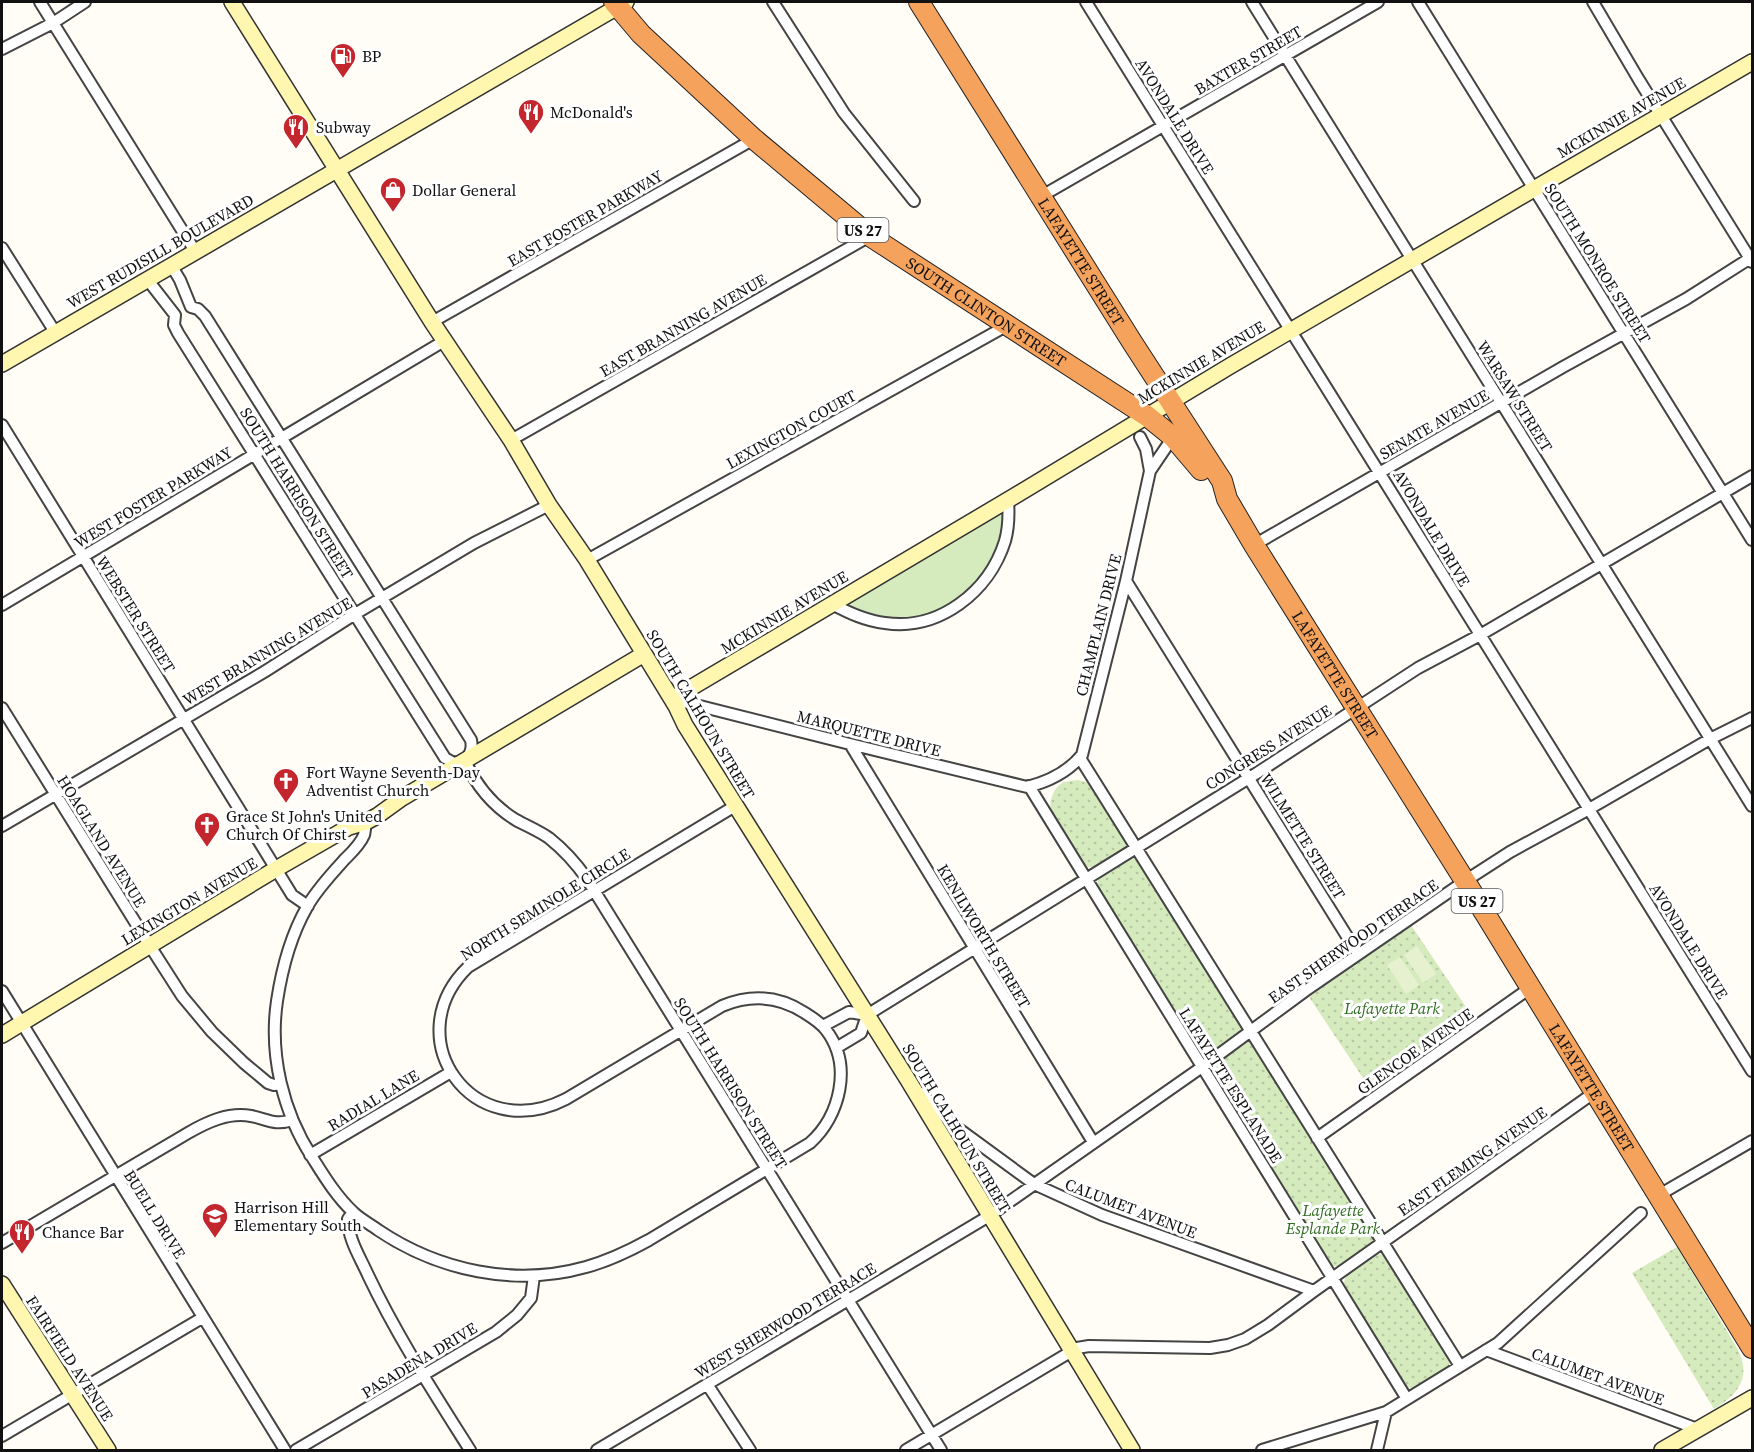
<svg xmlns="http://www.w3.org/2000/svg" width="1754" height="1452" font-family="'Source Serif 4',serif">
<defs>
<pattern id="park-dots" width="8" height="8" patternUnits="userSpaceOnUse" patternTransform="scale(1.5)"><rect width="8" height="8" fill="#d5ebbd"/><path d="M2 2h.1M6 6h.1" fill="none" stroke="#b6c8a1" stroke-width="1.8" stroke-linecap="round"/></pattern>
</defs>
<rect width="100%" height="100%" fill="#fffdf5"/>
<path fill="#d5ebbd" d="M1001 511C1006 519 1001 533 998 542 979 607 908 637 848 605V600Z"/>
<path fill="url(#park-dots)" d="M1078 780 1090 783 1126 838 1127 844 1125 848 1094 867H1085L1052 817C1048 806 1051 790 1062 783 1066 781 1073 781 1078 780Z
M1134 858 1140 860 1243 1028 1240 1033 1210 1055 1204 1056 1199 1053 1097 888 1098 880 1100 877 1129 859Z
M1411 925 1474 1019 1373 1093 1309 997Z
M1249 1042 1253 1043 1373 1236V1241L1370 1245 1341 1266H1332L1328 1262 1212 1072 1214 1065 1244 1043Z
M1677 1247 1737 1348C1752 1376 1739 1394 1714 1409L1632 1273Z
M1380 1254 1385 1255 1450 1361 1448 1368 1414 1389 1407 1387 1402 1383 1343 1285 1346 1276 1374 1256Z"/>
<path fill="#e6f2cf" d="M1417 946 1436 974 1423 983 1404 955Z
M1400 957 1419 985 1406 994 1387 965Z"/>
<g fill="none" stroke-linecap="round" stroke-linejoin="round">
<g stroke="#444" stroke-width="14">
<path id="street" d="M40 2 195 251
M773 2 844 113 914 201
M1086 2 1752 1071
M1252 2 1752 806
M1418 2 1752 540
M1593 2 1639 80 1752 262
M2 49 53 23 85 2
M1040 197 1378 2
M2 248 55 332
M147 279 175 315 174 325 178 333 445 758 454 763 465 761C470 754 473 749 471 740L205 316 198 309 191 307 180 280 171 265
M432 322 754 139
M2 425 276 869 292 895 308 906
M1140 437 1146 449 1150 471
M511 440 870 236
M1254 545 1563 367 1686 299 1752 257
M587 560 1008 325
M1126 581 1358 954
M832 604C849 613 866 621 885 623 939 631 989 592 1005 541 1009 527 1009 514 1008 500
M2 605 444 341
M672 699 850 744 1027 787C1047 782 1068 772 1082 755L1126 581 1150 471 1173 437
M2 708 150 946 182 996 212 1032 244 1063 268 1083 274 1085 281 1084
M850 744 1093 1142
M1080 758 1460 1366
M465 761C476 785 493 806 516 820 527 826 539 831 549 838 564 850 576 863 587 879L941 1450
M1029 786 1407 1399
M366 822C365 827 365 831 364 835 360 845 351 853 344 860 331 875 317 889 307 907 291 935 282 968 277 1001 269 1055 283 1112 312 1157 324 1176 336 1196 353 1212 360 1219 370 1224 378 1230 439 1271 515 1287 586 1267 608 1261 629 1251 649 1240L810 1143C840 1116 853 1065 826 1030 821 1023 813 1018 805 1013 779 996 751 994 722 1006L566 1099C472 1147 396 1037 468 967L735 806
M2 826 264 672 355 614 474 543 549 505
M2 991 285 1450
M867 1015 1257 773 1418 668 1480 635 1752 476
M823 1026 849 1012 867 1015
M836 1048 861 1033 867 1015
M921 1093 952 1124 1034 1184 1102 1215 1314 1291
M1317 1138 1530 988
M310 1155 451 1072
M1659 1195 1752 1141
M353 1212 348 1219C348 1239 360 1257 368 1275 397 1336 434 1393 470 1450
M2 1243 188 1133C207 1122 228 1112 251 1116 267 1119 275 1126 292 1120
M1486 1350 1700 1430
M707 1384 750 1450
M2 1436 202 1318
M296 1450 496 1332 517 1315 531 1298 534 1276
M597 1450 989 1216 1202 1067 1305 991 1465 881 1510 852 1589 809 1710 739 1752 718
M906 1450 1077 1348 1089 1346 1210 1348 1228 1345 1245 1339 1268 1325 1314 1291 1595 1092
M1262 1450 1386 1412 1498 1343 1641 1213
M1377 1450 1386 1412"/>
</g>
<g stroke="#333" stroke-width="18">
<path id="secondary" d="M232 2 432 322 511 440 549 505 587 560 676 706 685 725 908 1080 1132 1450
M2 364 626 2
M672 699 1008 500 1230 366 1752 62
M2 1035 276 869 349 827 366 822 377 816 402 798 644 654
M2 1284 108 1450
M1662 1450 1752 1398"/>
</g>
<g stroke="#222" stroke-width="22">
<g id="highway">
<path id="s1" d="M614 2 641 34 754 139 870 236 1147 416 1173 437 1201 470"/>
<path id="s2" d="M919 2 1132 342 1222 481 1227 499 1254 545 1465 881 1752 1348"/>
</g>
</g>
<use href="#street" stroke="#fff" stroke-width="10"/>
<use href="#secondary" stroke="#fff6b0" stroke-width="15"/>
<use href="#highway" stroke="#f5a25d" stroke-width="20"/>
</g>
<defs>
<g id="fuel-pin" transform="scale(1.35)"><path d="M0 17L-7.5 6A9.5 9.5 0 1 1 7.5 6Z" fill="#c4262e" stroke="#fff"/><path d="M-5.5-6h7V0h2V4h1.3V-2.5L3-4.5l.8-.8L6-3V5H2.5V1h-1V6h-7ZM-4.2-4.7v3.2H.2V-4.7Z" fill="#fff"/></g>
<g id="restaurant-pin" transform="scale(1.35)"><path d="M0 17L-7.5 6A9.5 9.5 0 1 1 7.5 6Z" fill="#c4262e" stroke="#fff"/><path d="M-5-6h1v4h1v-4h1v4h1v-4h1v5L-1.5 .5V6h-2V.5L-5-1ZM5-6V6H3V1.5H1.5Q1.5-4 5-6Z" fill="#fff"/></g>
<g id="shop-pin" transform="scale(1.35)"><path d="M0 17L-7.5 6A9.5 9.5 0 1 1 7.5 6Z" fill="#c4262e" stroke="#fff"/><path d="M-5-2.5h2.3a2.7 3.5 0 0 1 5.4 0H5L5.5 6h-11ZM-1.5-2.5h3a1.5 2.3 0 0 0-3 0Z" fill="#fff"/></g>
<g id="church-pin" transform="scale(1.35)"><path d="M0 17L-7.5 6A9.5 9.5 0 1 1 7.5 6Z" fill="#c4262e" stroke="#fff"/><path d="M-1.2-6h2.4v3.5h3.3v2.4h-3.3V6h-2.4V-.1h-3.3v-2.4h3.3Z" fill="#fff"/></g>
<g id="school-pin" transform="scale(1.35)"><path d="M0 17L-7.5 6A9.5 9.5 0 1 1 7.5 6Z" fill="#c4262e" stroke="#fff"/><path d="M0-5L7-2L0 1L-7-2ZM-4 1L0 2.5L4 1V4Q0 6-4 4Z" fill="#fff"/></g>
</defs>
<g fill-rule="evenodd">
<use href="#fuel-pin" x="343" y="56"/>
<use href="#restaurant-pin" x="531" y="112"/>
<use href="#restaurant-pin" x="296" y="127"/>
<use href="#shop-pin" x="393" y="190"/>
<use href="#church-pin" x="286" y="781"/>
<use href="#church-pin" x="207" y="825"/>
<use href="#school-pin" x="215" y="1216"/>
<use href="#restaurant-pin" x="22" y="1232"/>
</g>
<g text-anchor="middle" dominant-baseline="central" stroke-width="6" stroke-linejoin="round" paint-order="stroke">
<g fill="#fff" stroke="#585858" stroke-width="1.5">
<rect x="837.5" y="218" width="51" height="24" rx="4.5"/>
<rect x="1451.5" y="889" width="51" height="24" rx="4.5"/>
</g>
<g font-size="15" font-weight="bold" fill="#111">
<text x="863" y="230">US 27</text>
<text x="1477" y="901">US 27</text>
</g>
<g font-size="16" fill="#111" stroke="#fff" text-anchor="start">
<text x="362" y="56">BP</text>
<text x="550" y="112">McDonald's</text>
<text x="316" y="127">Subway</text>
<text x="412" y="190">Dollar General</text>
<text x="306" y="772">Fort Wayne Seventh-Day<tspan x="306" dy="18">Adventist Church</tspan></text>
<text x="226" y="816">Grace St John's United<tspan x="226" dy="18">Church Of Chirst</tspan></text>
<text x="234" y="1207">Harrison Hill<tspan x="234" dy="18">Elementary South</tspan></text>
<text x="42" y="1232">Chance Bar</text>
</g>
<g font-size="16" fill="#111" stroke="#fff">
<text transform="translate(1248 60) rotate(-30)">BAXTER STREET</text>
<text transform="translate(1175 116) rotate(58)">AVONDALE DRIVE</text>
<text transform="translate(1621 117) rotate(-30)">MCKINNIE AVENUE</text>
<text transform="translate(585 218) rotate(-30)">EAST FOSTER PARKWAY</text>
<text transform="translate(160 251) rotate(-30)">WEST RUDISILL BOULEVARD</text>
<text stroke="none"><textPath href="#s2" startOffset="306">LAFAYETTE STREET</textPath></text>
<text transform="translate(1598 263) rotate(58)">SOUTH MONROE STREET</text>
<text stroke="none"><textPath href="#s1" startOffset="486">SOUTH CLINTON STREET</textPath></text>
<text transform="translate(683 325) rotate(-30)">EAST BRANNING AVENUE</text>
<text transform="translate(1201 362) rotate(-31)">MCKINNIE AVENUE</text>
<text transform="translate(1515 396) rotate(58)">WARSAW STREET</text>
<text transform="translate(1434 424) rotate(-30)">SENATE AVENUE</text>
<text transform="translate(791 429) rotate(-29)">LEXINGTON COURT</text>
<text transform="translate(297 493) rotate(58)">SOUTH HARRISON STREET</text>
<text transform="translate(153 497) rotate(-31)">WEST FOSTER PARKWAY</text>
<text transform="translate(1432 528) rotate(59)">AVONDALE DRIVE</text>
<text transform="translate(784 612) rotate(-31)">MCKINNIE AVENUE</text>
<text transform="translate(136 614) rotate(58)">WEBSTER STREET</text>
<text transform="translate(1098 625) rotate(-76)">CHAMPLAIN DRIVE</text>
<text transform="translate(267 651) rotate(-31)">WEST BRANNING AVENUE</text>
<text stroke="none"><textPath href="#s2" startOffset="792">LAFAYETTE STREET</textPath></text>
<text transform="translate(701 714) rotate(59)">SOUTH CALHOUN STREET</text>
<text transform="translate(869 733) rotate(14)">MARQUETTE DRIVE</text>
<text transform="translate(1268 747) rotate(-32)">CONGRESS AVENUE</text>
<text transform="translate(1303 836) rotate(58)">WILMETTE STREET</text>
<text transform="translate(102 841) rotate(58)">HOAGLAND AVENUE</text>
<text transform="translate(189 901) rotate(-31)">LEXINGTON AVENUE</text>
<text transform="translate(545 904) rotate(-32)">NORTH SEMINOLE CIRCLE</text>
<text transform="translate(984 936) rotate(59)">KENILWORTH STREET</text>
<text transform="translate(1353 941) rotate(-35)">EAST SHERWOOD TERRACE</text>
<text transform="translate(1689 941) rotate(58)">AVONDALE DRIVE</text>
<text transform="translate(1415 1051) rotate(-35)">GLENCOE AVENUE</text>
<text transform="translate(731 1083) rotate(58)">SOUTH HARRISON STREET</text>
<text transform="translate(1231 1085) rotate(58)">LAFAYETTE ESPLANADE</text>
<text stroke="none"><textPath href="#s2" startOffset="1278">LAFAYETTE STREET</textPath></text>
<text transform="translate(373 1100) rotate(-31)">RADIAL LANE</text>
<text transform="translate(957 1128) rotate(59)">SOUTH CALHOUN STREET</text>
<text transform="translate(1472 1161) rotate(-35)">EAST FLEMING AVENUE</text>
<text transform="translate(1131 1208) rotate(21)">CALUMET AVENUE</text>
<text transform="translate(155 1214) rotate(58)">BUELL DRIVE</text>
<text transform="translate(785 1320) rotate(-31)">WEST SHERWOOD TERRACE</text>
<text transform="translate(70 1358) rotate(57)">FAIRFIELD AVENUE</text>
<text transform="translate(419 1360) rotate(-31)">PASADENA DRIVE</text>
<text transform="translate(1598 1376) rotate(20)">CALUMET AVENUE</text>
</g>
<g font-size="16" font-style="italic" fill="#2f6b1f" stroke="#fff">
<text x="1392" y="1008">Lafayette Park</text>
<text x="1333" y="1210">Lafayette<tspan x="1333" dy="18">Esplande Park</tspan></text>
</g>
</g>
<rect width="1754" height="1452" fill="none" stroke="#111111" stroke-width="6"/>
</svg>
